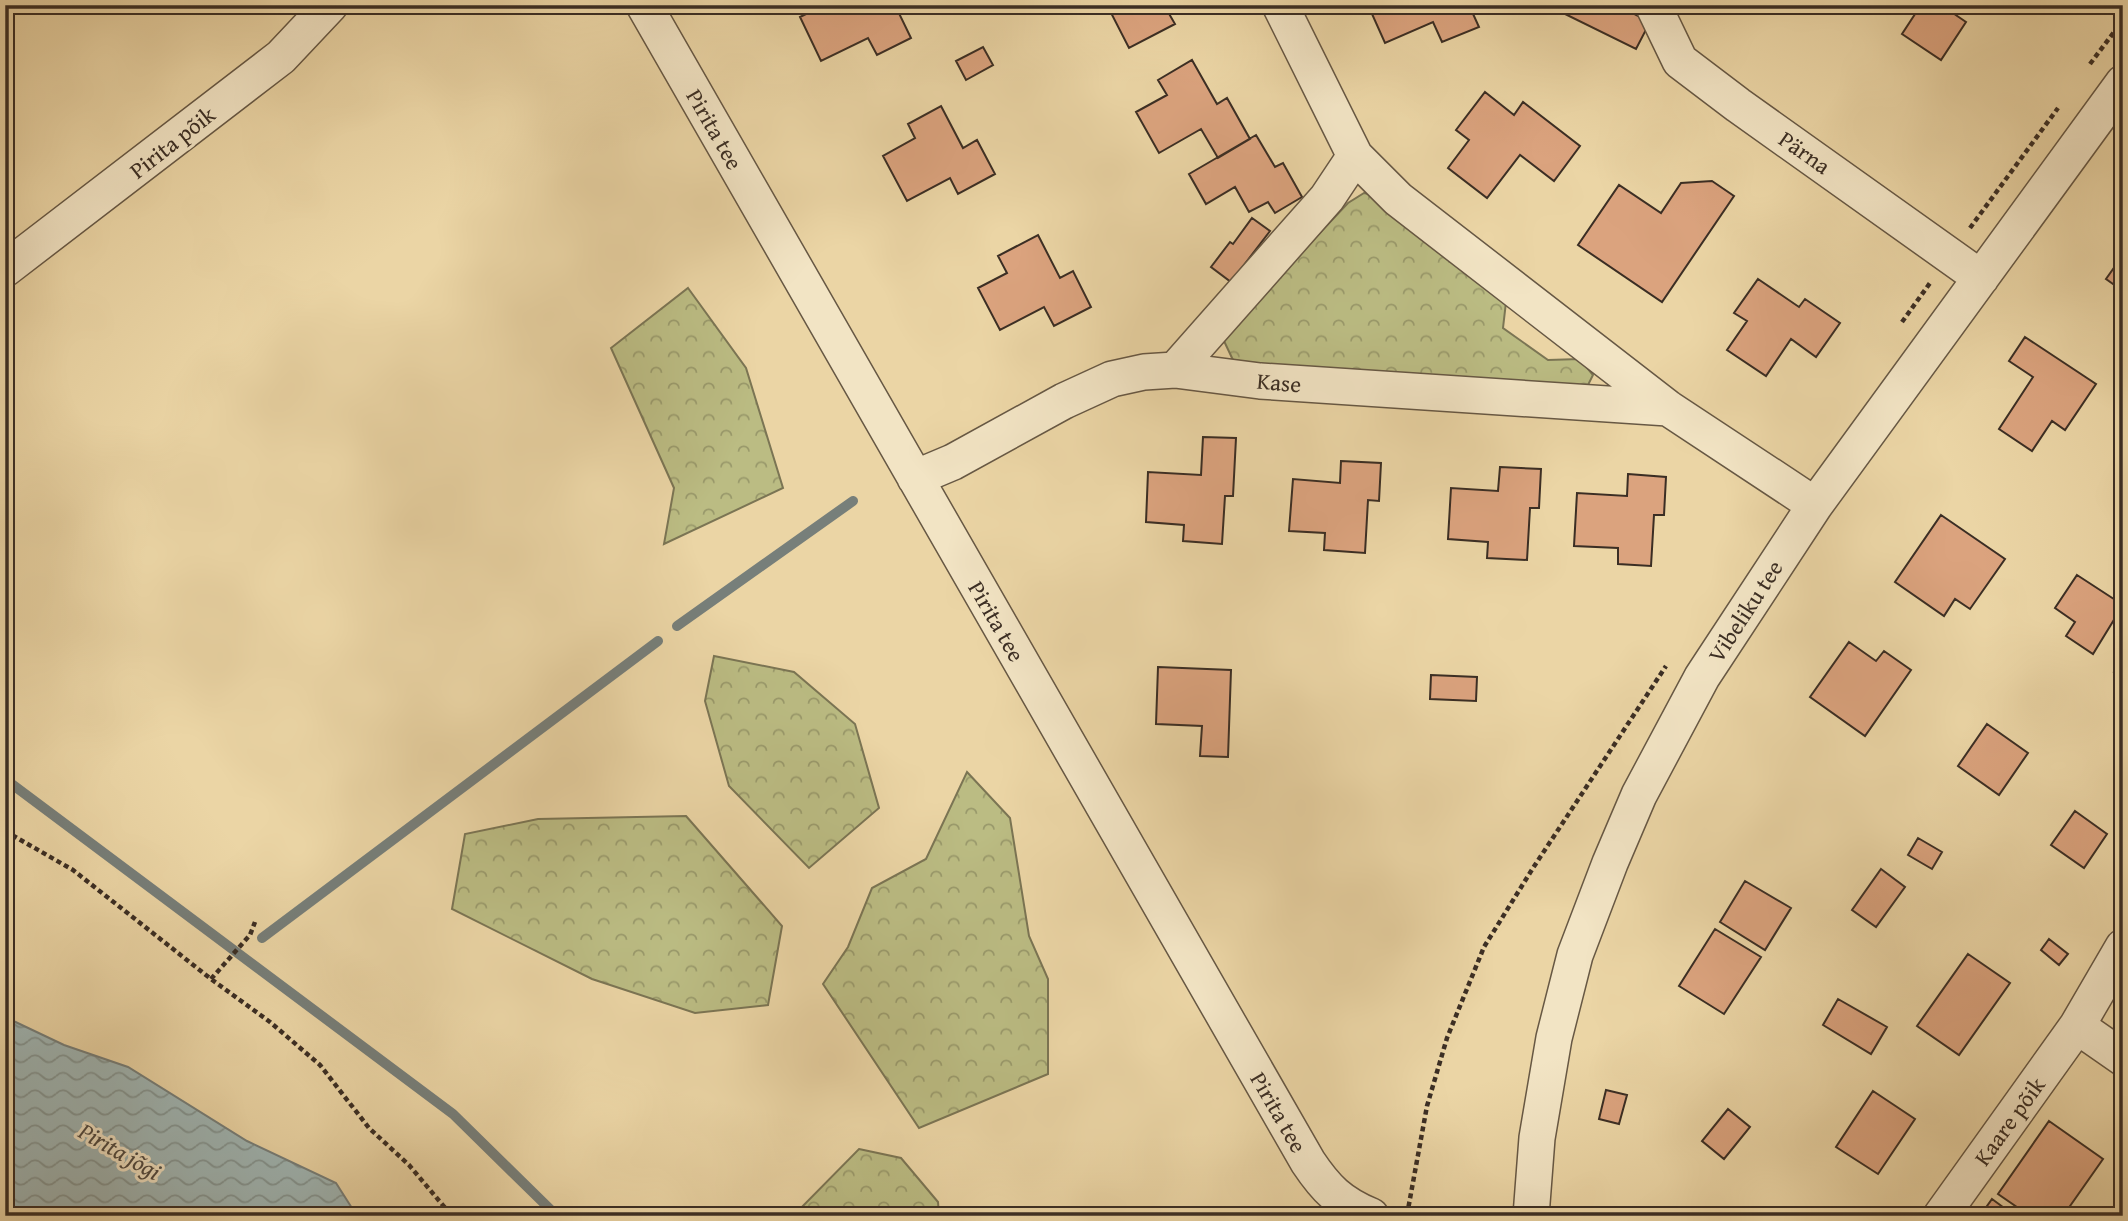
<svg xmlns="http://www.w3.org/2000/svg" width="2128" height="1221" font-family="'Gentium Book Plus',serif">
<defs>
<pattern id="forest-crowns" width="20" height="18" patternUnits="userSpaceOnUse" patternTransform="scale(1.75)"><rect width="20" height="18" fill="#bbbc83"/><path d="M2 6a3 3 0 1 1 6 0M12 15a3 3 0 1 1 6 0" fill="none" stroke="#99996b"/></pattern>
<pattern id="water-waves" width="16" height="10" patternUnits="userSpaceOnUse" patternTransform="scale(1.75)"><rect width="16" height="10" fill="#9fb5b3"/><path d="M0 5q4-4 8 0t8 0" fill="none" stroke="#839491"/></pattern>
</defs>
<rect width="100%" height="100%" fill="#ebd5a5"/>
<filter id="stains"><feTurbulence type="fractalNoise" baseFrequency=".00286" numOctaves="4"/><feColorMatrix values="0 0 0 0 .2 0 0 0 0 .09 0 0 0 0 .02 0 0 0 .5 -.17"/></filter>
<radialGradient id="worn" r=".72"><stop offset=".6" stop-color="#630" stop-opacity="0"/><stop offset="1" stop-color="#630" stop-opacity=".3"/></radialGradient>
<path fill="url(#forest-crowns)" stroke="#7b7554" stroke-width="2" d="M1364 193 1382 197 1506 302 1503 328 1548 360 1580 359 1593 375 1584 393 1425 385 1233 360 1224 341 1232 326 1348 203Z
M688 288 746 368 783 488 664 544 674 488 611 348Z
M714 656 794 672 855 724 879 808 809 868 729 786 705 701Z
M967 772 1010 818 1029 936 1048 979V1074L919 1128 823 984 848 947 872 888 926 859Z
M686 816 782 926 768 1005 695 1013 592 979 452 909 465 834 538 819Z
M859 1149 901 1158 938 1202 939 1216H793Z"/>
<path fill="url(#water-waves)" stroke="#777f7a" stroke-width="2" d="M5 1017 64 1045 128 1067 247 1141 336 1183 357 1216H16L5 1210Z"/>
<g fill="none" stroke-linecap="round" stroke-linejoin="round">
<path stroke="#777f7a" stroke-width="10" d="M677 626 853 501
M5 779 453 1114 557 1216
M262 938 658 641"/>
</g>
<path fill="#dba37e" stroke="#3b2e24" stroke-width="2" d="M824 5H879L881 10 895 5 911 38 877 55 868 38 821 61 800 17Z
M1107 5H1164L1175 24 1129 48Z
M1368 5H1469L1479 27 1442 42 1433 22 1385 43Z
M1569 5H1617L1650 22 1636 49 1565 14Z
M1921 5H1941L1966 22 1941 60 1902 34Z
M983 47 993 65 966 80 956 61Z
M1192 60 1217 104 1227 98 1250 139 1218 158 1201 129 1159 153 1136 112 1167 95 1158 80Z
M1485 92 1514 115 1523 102 1580 146 1554 181 1520 155 1487 198 1448 168 1469 140 1456 130Z
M941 106 963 148 977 140 995 174 958 194 950 178 907 201 883 156 915 138 908 124Z
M1256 135 1275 167 1283 163 1302 197 1275 213 1268 202 1249 212 1235 187 1206 204 1189 174Z
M1712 181 1734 196 1662 302 1578 245 1619 185 1661 213 1681 183Z
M1252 218 1270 231 1231 282 1211 267 1230 242 1233 244Z
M1038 235 1060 278 1073 271 1091 307 1054 326 1044 307 1000 330 978 288 1007 273 998 256Z
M2123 255V291L2106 279Z
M1758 279 1799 307 1805 299 1840 323 1816 357 1791 339 1766 376 1727 350 1747 321 1734 313Z
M2025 337 2096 384 2065 430 2052 421 2032 451 1999 429 2033 377 2009 361Z
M1203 437 1236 438 1233 496H1225L1222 544 1183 541 1184 525 1146 522 1148 472 1201 475Z
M1341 461 1381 463 1379 501 1368 500 1365 553 1324 550 1325 533 1289 531 1293 479 1340 483Z
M1500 467 1541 469 1539 508H1530L1527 560 1487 558 1488 542 1448 539 1451 488 1498 491Z
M1628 474 1666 477 1664 515H1654L1651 566 1618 564V548L1574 546 1577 493 1627 496Z
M1941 515 2005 559 1970 609 1955 599 1944 616 1895 582Z
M2077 575 2123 605 2093 654 2066 636 2075 622 2055 608Z
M1849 642 1876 661 1884 651 1911 670 1865 736 1810 697Z
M2123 660V678L2114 672Z
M1158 667 1231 670 1228 757 1200 756 1202 726 1156 724Z
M1431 675 1477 677 1476 701 1430 699Z
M1987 724 2028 753 1999 795 1958 766Z
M2075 811 2107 834 2084 868 2051 845Z
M1918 838 1942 852 1932 869 1908 855Z
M1881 869 1905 887 1876 927 1852 910Z
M1745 881 1791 908 1765 950 1720 922Z
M1715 929 1761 957 1724 1014 1679 986Z
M2049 939 2068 954 2059 965 2041 950Z
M1968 954 2010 983 1959 1055 1917 1026Z
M1838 999 1887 1027 1871 1054 1823 1025Z
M1606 1090 1627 1095 1619 1124 1599 1119Z
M1873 1091 1915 1119 1878 1174 1836 1147Z
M1728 1109 1750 1127 1724 1159 1702 1141Z
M2049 1121 2103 1159 2063 1216H2030L1998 1194Z
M1992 1199 2015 1216H1980Z"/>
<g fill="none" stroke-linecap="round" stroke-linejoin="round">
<g stroke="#675844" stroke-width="38">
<path id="minor" d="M644 5 1308 1162C1326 1189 1340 1203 1371 1216
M1280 5 1355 156 1398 199 1668 408 1815 505
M1653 5 1680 61 1738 105 1981 278
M5 269 281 57 330 5
M1175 370 1327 198 1355 156
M915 478 953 462 1064 401 1112 379 1144 372 1175 370 1260 381 1668 408
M2077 1026 2123 1058
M1531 1216 1537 1138 1554 1038 1575 955 1610 863 1639 795 1702 677 1815 505 2123 83
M1941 1216 2077 1026 2123 947"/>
</g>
<path stroke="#3b2e24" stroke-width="4.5" stroke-dasharray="5 3.5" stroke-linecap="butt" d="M2090 64 2123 20
M1970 228 2058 108
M1902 322 1930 283
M5 831 73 870 211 979 270 1022 320 1065 369 1128 409 1165 452 1216
M211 979 250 935 255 922
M1407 1215 1427 1106 1447 1038 1484 947 1533 868 1666 666"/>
<use href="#minor" stroke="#f2e4c4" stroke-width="35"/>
</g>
<g text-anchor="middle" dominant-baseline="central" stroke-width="6" stroke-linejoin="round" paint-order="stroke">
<g font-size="23" fill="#3b2e24" stroke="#f2e4c4">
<text transform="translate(715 129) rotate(60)">Pirita tee</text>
<text transform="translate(172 142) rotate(-38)">Pirita põik</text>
<text transform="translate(1805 152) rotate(35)">Pärna</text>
<text transform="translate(1279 382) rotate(5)">Kase</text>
<text transform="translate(1745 611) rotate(-57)">Vibeliku tee</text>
<text transform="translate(997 621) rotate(60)">Pirita tee</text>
<text transform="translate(1279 1112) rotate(60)">Pirita tee</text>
<text transform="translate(2009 1121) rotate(-54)">Kaare põik</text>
</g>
<g font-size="24" font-style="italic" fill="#4f4941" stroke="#f2e4c4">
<text transform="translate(120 1151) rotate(30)">Pirita jõgi</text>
</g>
</g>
<rect width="2128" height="1221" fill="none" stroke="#ebd5a5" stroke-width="28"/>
<rect x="7" y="7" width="2114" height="1207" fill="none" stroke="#3b2e24" stroke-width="3.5"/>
<rect x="14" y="14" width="2100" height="1193" fill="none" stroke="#3b2e24" stroke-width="2"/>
<rect width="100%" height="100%" filter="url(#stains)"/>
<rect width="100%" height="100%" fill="url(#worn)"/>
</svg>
